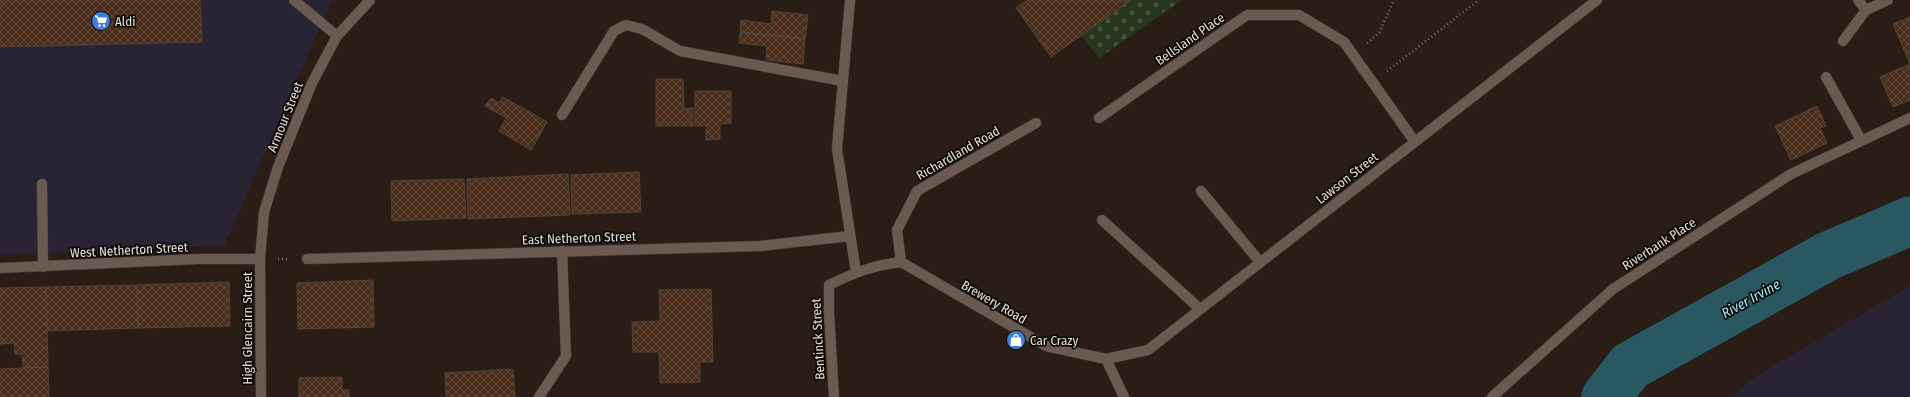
<svg xmlns="http://www.w3.org/2000/svg" width="1910" height="397" font-family="'Fira Sans Condensed',sans-serif">
<defs>
<pattern id="cemetery-stones" width="16" height="16" patternUnits="userSpaceOnUse"><rect width="16" height="16" fill="#27361f"/><path d="M2 7V4a2 2 0 0 1 4 0v3zM10 15v-3a2 2 0 0 1 4 0v3z" fill="#46533f"/></pattern>
<pattern id="building-cross-hatch" width="8" height="8" patternUnits="userSpaceOnUse"><rect width="8" height="8" fill="#4a2d1a"/><path d="M0 0l8 8M0 8l8-8" fill="none" stroke="#644b3b"/></pattern>
</defs>
<rect width="100%" height="100%" fill="#291d16"/>
<path fill="#292434" d="M0 0H332L224 246 0 255Z
M1910 286V397H1731L1758 375Z"/>
<path fill="url(#cemetery-stones)" d="M1131 0H1182L1099 58 1081 36Z"/>
<g fill="none" stroke-linecap="round" stroke-linejoin="round">
<path stroke="#2a5861" stroke-width="49" d="M1606 397 1630 366 1828 256 1910 221"/>
</g>
<path fill="url(#building-cross-hatch)" stroke="#52443c" d="M0 0H200L202 42 0 47Z
M1027 0H1131L1051 57 1016 8Z
M772 11 808 15 805 39 740 32 741 20 771 24Z
M1910 17V64L1893 24Z
M740 32 805 39 803 64 766 60 767 46 739 43Z
M1910 64V100L1893 107 1880 77Z
M656 79H683L684 109 693 108V126H656Z
M695 91H731V123L720 124V139L706 140V126H695Z
M503 97 547 122 531 150 499 131 506 118 485 106 491 98 499 103Z
M1817 106 1826 126 1820 128 1827 143 1791 160 1775 126Z
M639 172 641 212 572 214 571 175Z
M568 174 570 215 468 219 467 179Z
M464 179 466 218 392 221 391 181Z
M373 280 374 327 298 329 297 283Z
M229 282 230 326 138 328 137 285Z
M137 285 138 328 47 331 46 287Z
M46 287 48 367 23 368 22 354H15L14 343 0 344V288Z
M711 289 713 362H700V382L660 383 659 352H633L632 322 660 321 659 290Z
M48 367 49 397H0V369Z
M513 369 515 397H446L445 373Z
M342 377V390H349V397H299V378Z"/>
<g fill="none" stroke-linecap="round" stroke-linejoin="round">
<g stroke="#453b36" stroke-width="11">
<path id="lane" d="M42 184 43 267
M1201 191 1260 262
M1102 220 1200 309
M539 397 566 356 562 251"/>
</g>
<g stroke="#453b36" stroke-width="11">
<path id="street" d="M850 0 837 149 856 272
M1858 0 1866 10 1888 0
M1843 41 1866 10
M1826 77 1861 140
M562 115 614 31 626 25 642 29 680 51 843 81
M1099 118 1247 15H1299L1344 42 1415 142
M307 259 760 246 850 236
M901 262 897 230 917 191 1036 123
M0 268 199 259H260
M1106 359 1148 350 1597 0
M834 397 829 312V285C856 272 871 266 901 262L1046 346 1106 359 1124 397
M1492 397 1613 289 1791 174 1910 118"/>
</g>
<g stroke="#453b36" stroke-width="11">
<path id="secondary" d="M294 0 337 36
M261 397 260 259 264 212 278 167 312 83 337 36 370 0"/>
</g>
<path stroke="#7d726c" stroke-width="2.5" stroke-dasharray="1 3" stroke-linecap="butt" d="M1367 43 1379 33 1394 0
M1387 71 1479 0
M278 259H289"/>
<use href="#lane" stroke="#695b52" stroke-width="10"/>
<use href="#street" stroke="#695b52" stroke-width="10"/>
<use href="#secondary" stroke="#695b52" stroke-width="10"/>
</g>
<defs>
<g id="supermarket-disc" transform="scale(1)"><circle r="9.5" fill="#3f7fe0" stroke="#0e0906"/><path d="M-6-5.5h2.5l.6 2H6L4.5 2H-2.5L-4.4-4H-6ZM-1.5 3.2a1.3 1.3 0 1 0 .1 0ZM3 3.2a1.3 1.3 0 1 0 .1 0Z" fill="#fff"/></g>
<g id="shop-disc" transform="scale(1)"><circle r="9.5" fill="#3f7fe0" stroke="#0e0906"/><path d="M-5-2.5h2.3a2.7 3.5 0 0 1 5.4 0H5L5.5 6h-11ZM-1.5-2.5h3a1.5 2.3 0 0 0-3 0Z" fill="#fff"/></g>
</defs>
<g fill-rule="evenodd">
<use href="#supermarket-disc" x="101" y="21"/>
<use href="#shop-disc" x="1016" y="340"/>
</g>
<g text-anchor="middle" dominant-baseline="central" stroke-width="3.5" stroke-linejoin="round" paint-order="stroke">
<g font-size="13" fill="#e6ded9" stroke="#0e0906" text-anchor="start">
<text x="115" y="21">Aldi</text>
<text x="1030" y="340">Car Crazy</text>
</g>
<g font-size="13" fill="#e6ded9" stroke="#0e0906">
<text transform="translate(1190 39) rotate(-35)">Bellsland Place</text>
<text transform="translate(285 117) rotate(-68)">Armour Street</text>
<text transform="translate(958 153) rotate(-30)">Richardland Road</text>
<text transform="translate(1347 178) rotate(-38)">Lawson Street</text>
<text transform="translate(579 238) rotate(-2)">East Netherton Street</text>
<text transform="translate(1659 244) rotate(-33)">Riverbank Place</text>
<text transform="translate(129 250) rotate(-3)">West Netherton Street</text>
<text transform="translate(994 302) rotate(30)">Brewery Road</text>
<text transform="translate(247 328) rotate(-90)">High Glencairn Street</text>
<text transform="translate(818 339) rotate(-93)">Bentinck Street</text>
</g>
<g font-size="14" font-style="italic" fill="#9deefe" stroke="#0e0906">
<text transform="translate(1751 299) rotate(-29)">River Irvine</text>
</g>
</g>
</svg>
